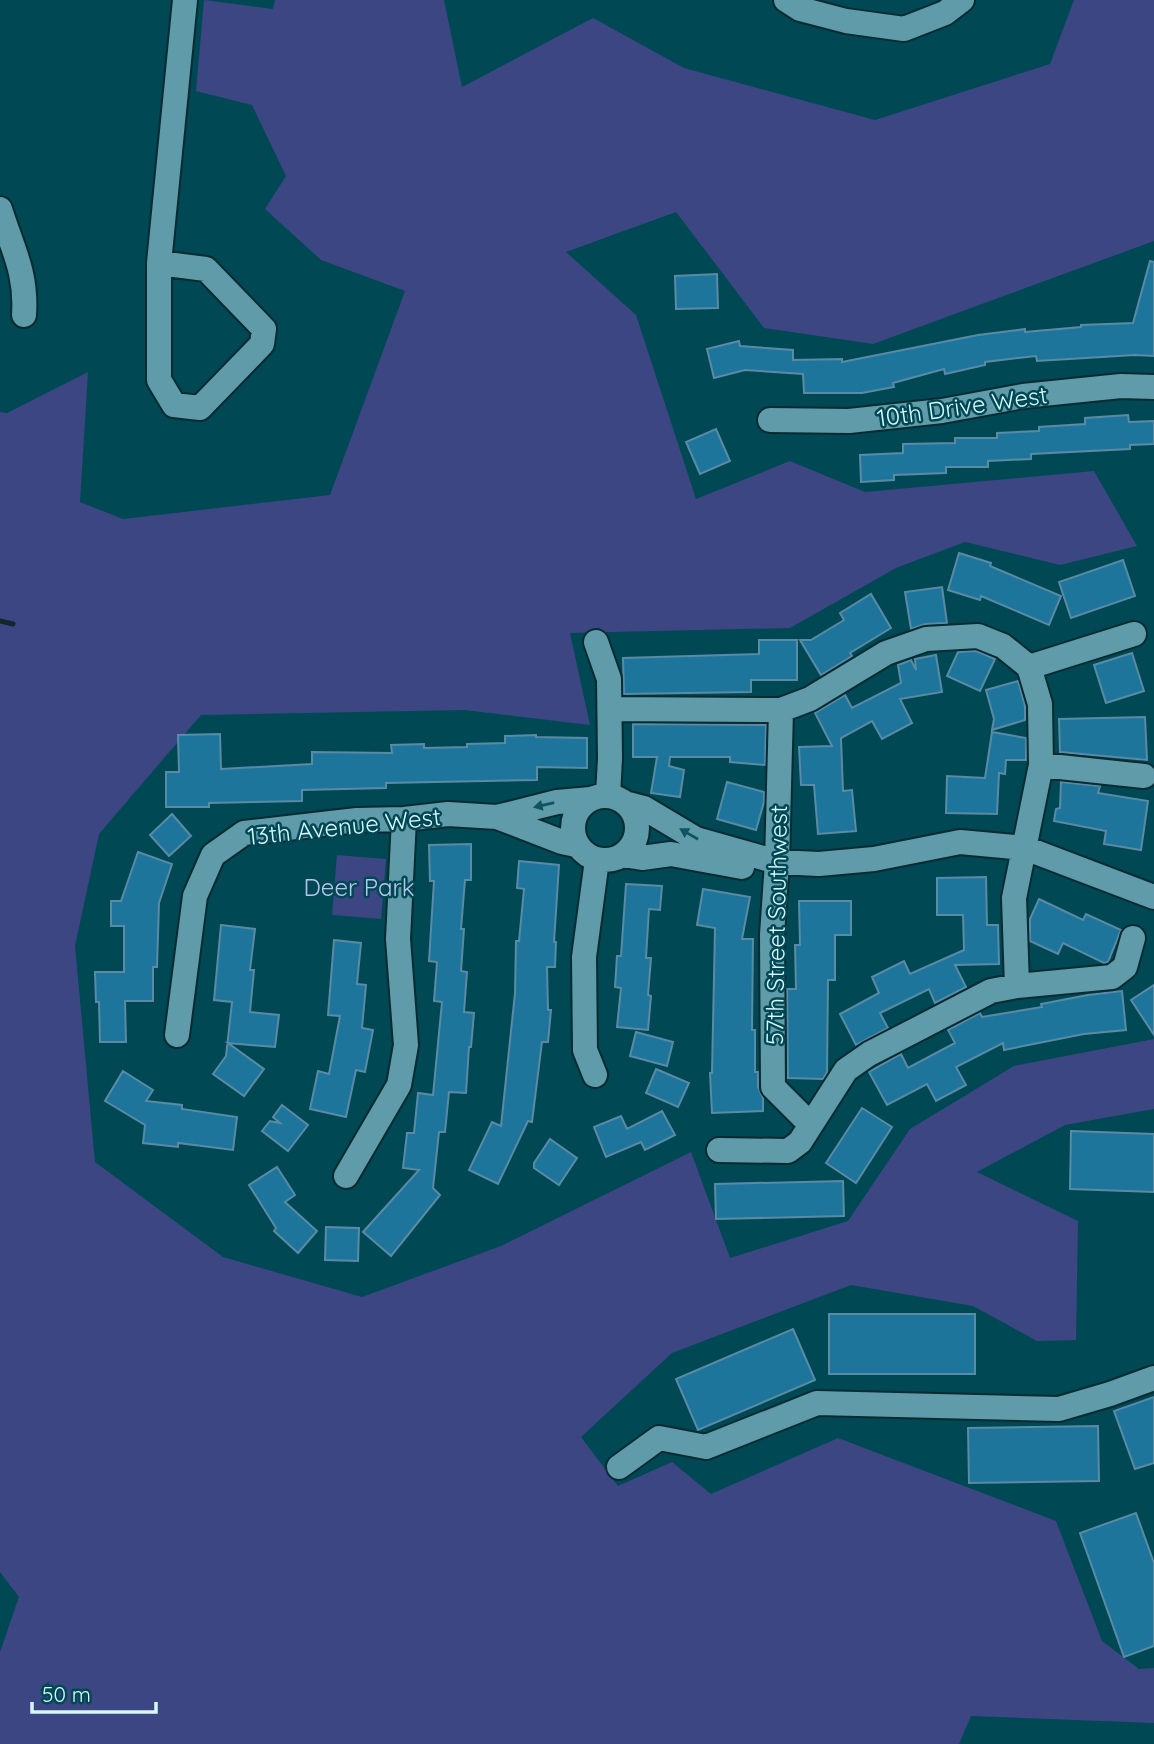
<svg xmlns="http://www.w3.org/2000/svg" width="1154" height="1744" font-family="Quicksand,sans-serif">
<rect width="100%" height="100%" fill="#004854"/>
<path fill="#3b4683" d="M204 0 273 9 275 0H444L462 87 593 18 684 68 875 120 1050 64 1074 0H1154V241L873 344 764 328 676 212 566 252 636 315 696 499 790 461 865 492 1094 471 1137 546 1060 565 965 542 896 568 790 628 570 633 590 725 465 710 201 715 99 834 75 946 95 1162 223 1257 362 1297 501 1246 691 1152 730 1258 848 1221 910 1129 1014 1066 1154 1039V1109L1065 1125 977 1172 1078 1221 1076 1340 1037 1341 973 1306 851 1285 672 1353 581 1437 618 1486 672 1462 711 1494 838 1438 1056 1521 1102 1641 1139 1669 1154 1668V1723L971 1716 959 1744H0V1652L19 1597 0 1572V412L7 413 88 372 80 502 123 519 330 495 405 291 321 260 265 209 286 176 252 105 196 91Z
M337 855 386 859 381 919 332 915Z"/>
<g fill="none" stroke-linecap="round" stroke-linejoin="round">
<path stroke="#14262a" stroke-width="5" d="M0 621 13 624"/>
</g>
<path fill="#1e759c" stroke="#5a8aa4" stroke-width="2" d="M1150 261 1154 262V356L1135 355 1037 361 1036 356 985 362V365L945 374 944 369 893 383 894 387 862 393H804L803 374 745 370 714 378 707 349 739 341 740 346 793 350V360L842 359V362L978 335 1025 329V332L1081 327V325L1133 323Z
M717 274 718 308 676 309 675 276Z
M1128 415 1129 422 1154 421V444L1130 445V449L1031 454V459L988 461V467H946V473L894 475V480L861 482 860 455 903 453V444L955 443V438H997V433L1039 431V427L1085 424V418Z
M716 429 730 461 700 474 686 442Z
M959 553 991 563 990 566 1061 596 1049 625 981 596 980 600 948 590Z
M1123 560 1135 596 1071 618 1059 582Z
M942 587 947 623 925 624 911 629 905 592Z
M871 594 891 628 850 653 852 656 821 675 800 640H811L844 620 840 613Z
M759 640H797V680H751V692L624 694 623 658 759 654Z
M976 651 995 659 980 691 947 676 958 652Z
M1132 653 1144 691 1106 703 1094 665Z
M936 655 942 692 900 699 912 723 882 739 872 721 841 738 843 791 852 790 856 831 818 834 814 785H801L799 747 832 746 815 713 845 695 852 708 901 683 898 665 911 660 916 670 915 659Z
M1018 681 1025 706V720L992 730 994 719 986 690Z
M1145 717 1147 760 1060 752 1059 719Z
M633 724 766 725 765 765 730 762V757H670L669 766 684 770 680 797 651 793 657 757H633Z
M992 732 1026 738V760H1006L1005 774 999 773 997 814 946 813 947 776 985 778Z
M220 734 221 769 312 764V752L392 753 391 745 424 744V748L467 747V744L505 743V736L536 735V737L587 738V768L537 767V780L386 783V788L302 790V801L209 803V807H166V772H179L178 735Z
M727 782 764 792V802L756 830 717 819Z
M1061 782 1100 786 1098 793 1148 801 1141 850 1104 844 1106 831 1054 821 1056 809 1060 808Z
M172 814 191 836 169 856 150 835Z
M471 844V880H465L461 929H464L461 971 467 972 464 1012 474 1013 471 1047H469L466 1093 449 1092 445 1132H439L433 1188 440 1195 391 1256 363 1232 419 1170 403 1168 407 1133H414L418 1093 433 1095 442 1002 434 1001 437 962 429 961 434 881H430L429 845Z
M138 852 172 864 159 903 157 967H153V1001H125L126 1042H100L99 1002H96L95 972H124V926H111V901H121Z
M519 861 559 865 554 942H556L555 967H547L548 1010H551L548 1042H542L532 1122 528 1121 498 1184 469 1170 492 1122 501 1126 515 993 516 941H519L524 889 517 888Z
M986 877 987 925H998L999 964 955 965 966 987 935 1003 929 989 880 1013 888 1028 856 1045 840 1014 879 993 872 977 904 961 910 974 964 950 963 915H937V878Z
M626 884 662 886 660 910 649 909 646 958H651L648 995 651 996 648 1030 617 1027 621 988 615 987 617 956H621Z
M703 889 750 897 742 939H753L752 1030H755V1072H758V1087L763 1098V1111L712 1113 710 1073H712L715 928 697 925Z
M1039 899 1083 920 1086 914 1121 930 1108 962 1104 963 1063 943 1058 954 1030 941V919Z
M799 901H851V935H835V980H828L827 1072 823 1079 788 1078 787 989H796L795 945H800Z
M221 925 255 929 250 970H254L250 1012 279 1015 275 1047 228 1043 264 1069 244 1096 213 1074 226 1056 232 1002 214 1000Z
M334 940 361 943 357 984 366 985 362 1028 373 1030 365 1072 356 1070 346 1117 310 1109 318 1071 329 1074 340 1016 328 1015Z
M1154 985V1035L1131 1000Z
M1122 991 1126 1030 1084 1034 1004 1050 1003 1043 956 1067 966 1085 936 1101 927 1084 887 1105 869 1072 901 1054 908 1068 955 1043 948 1030 980 1013 982 1017 1042 1007 1041 1004 1088 995Z
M636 1032 673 1042 667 1066 630 1056Z
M656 1069 689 1083 678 1107 646 1093Z
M123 1071 153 1090 146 1101 182 1105V1109L237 1117 233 1150 178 1143V1147L143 1143 145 1125 105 1101Z
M282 1105 308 1125 288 1151 262 1131 270 1121 280 1123 273 1117Z
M862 1108 892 1127 856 1183 826 1163Z
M662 1111 675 1135 645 1150 641 1142 606 1157 594 1127 621 1116 627 1129Z
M1071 1131 1154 1134V1192L1070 1189Z
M550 1139 577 1158 559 1185 534 1168V1163Z
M277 1167 295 1195 285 1202 317 1231 298 1253 274 1231 276 1228 249 1185Z
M843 1181 844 1216 716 1219 715 1184Z
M326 1227 359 1228 358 1261 325 1260Z
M829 1314H975V1374H829Z
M793 1329 815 1380 698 1430 676 1379Z
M1154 1397V1463L1135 1469 1114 1411Z
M1098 1426 1099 1481 969 1483 968 1428Z
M1136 1513 1154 1563V1646L1124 1657 1080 1533Z"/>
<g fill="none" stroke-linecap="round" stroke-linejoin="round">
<g stroke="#092b31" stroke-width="28">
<path id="minor" d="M786 0 800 9 846 21 904 29 945 13 962 0
M0 209C12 248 27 272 24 315
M159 263 206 269 264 329 262 344 200 408 174 405 159 380V263L185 0
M770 420 849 421 942 411 1023 396 1121 386 1154 387
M596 642 609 679 610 758 608 796
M610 709 781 710 810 699 886 653 926 639 978 636 1003 646 1029 667 1134 634
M781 710 777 862 772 935 773 1087 810 1124
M1041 765 1144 776
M573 828a32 32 0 1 1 64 0a32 32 0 1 1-64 0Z
M625 803 644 808 696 839 777 862 819 864 874 859 960 842 1025 848 1154 897
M497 817 557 802 591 799
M623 855 642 858 671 854 742 867
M1017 986 1014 898 1041 765 1040 704 1029 667
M177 1035 195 896 213 855 244 833 357 820 404 819 448 814 497 817 562 842 576 845
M595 1075 585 1050 584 957 597 860
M719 1150 788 1151 800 1142 846 1070 869 1054 991 991 1017 986 1112 977 1125 967 1133 938
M346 1176 399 1085 406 1045 398 939 404 819
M619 1467 659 1438 706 1447 817 1403 1059 1409 1110 1394 1154 1378"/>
</g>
<use href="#minor" stroke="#5f9ba8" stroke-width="24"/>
</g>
<defs><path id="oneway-solid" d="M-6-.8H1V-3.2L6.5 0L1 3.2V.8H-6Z" transform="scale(1.75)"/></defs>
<g fill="#0e5461">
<use href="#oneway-solid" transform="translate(544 805) rotate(167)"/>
<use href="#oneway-solid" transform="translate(689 834) rotate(-150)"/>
</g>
<g text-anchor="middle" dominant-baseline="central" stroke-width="5" stroke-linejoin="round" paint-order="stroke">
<g font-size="24" fill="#d9f7fe" stroke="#004854">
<text transform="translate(962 406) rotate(-8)">10th Drive West</text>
<text transform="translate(344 826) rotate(-6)">13th Avenue West</text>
<text transform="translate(776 925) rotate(-89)">57th Street Southwest</text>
</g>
<g font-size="24" fill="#b9c4ef" stroke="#004854">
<text x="359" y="887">Deer Park</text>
</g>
</g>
<path d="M32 1702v10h124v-10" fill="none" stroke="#d9f7fe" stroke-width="3.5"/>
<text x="42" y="1702" font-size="21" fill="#d9f7fe" stroke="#004854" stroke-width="5" paint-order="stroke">50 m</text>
</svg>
